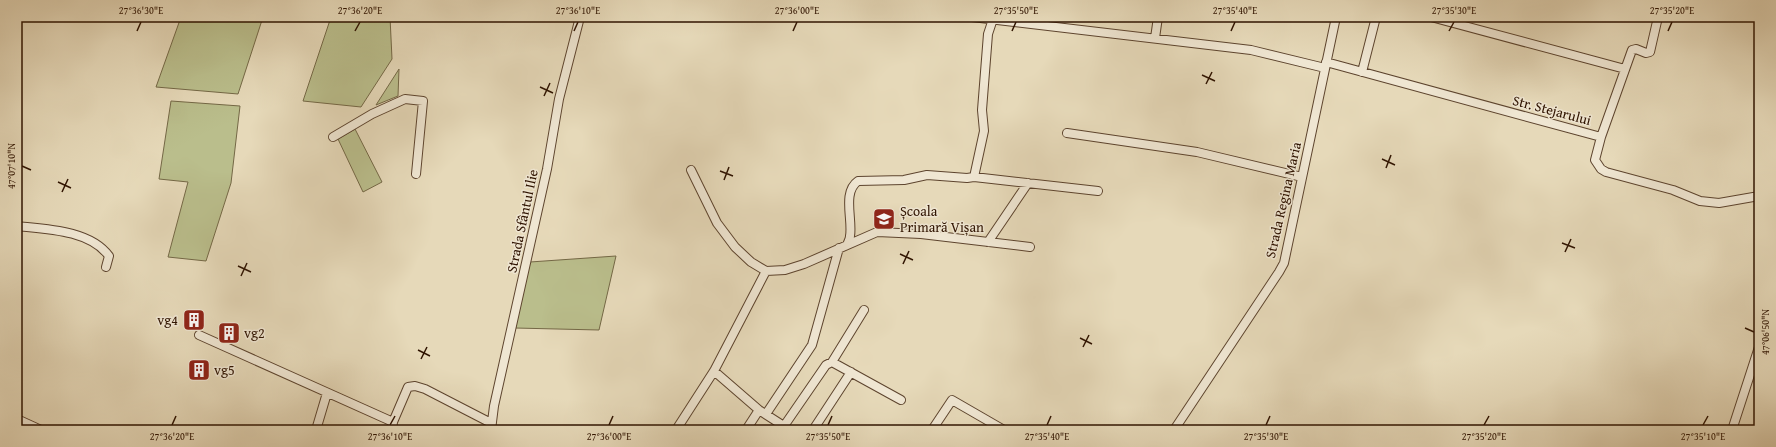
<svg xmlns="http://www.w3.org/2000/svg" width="1776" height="447" font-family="'Gentium Book Plus',serif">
<rect width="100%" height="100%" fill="#e6d9b9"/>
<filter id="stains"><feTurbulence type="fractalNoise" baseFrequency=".005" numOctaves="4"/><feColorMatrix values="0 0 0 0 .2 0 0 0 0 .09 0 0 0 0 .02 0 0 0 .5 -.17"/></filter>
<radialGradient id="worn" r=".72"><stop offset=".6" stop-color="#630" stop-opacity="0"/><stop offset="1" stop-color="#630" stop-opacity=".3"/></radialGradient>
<path fill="#babe8c" stroke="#746846" d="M181 17H263L238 94 156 87Z
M331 17H390L392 59 361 107 303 101Z
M399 69 398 96 376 105Z
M171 101 240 106 231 183 206 261 168 257 188 182 159 179Z
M355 129 382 182 363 192 338 139Z
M616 256 599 330 515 328 530 262Z"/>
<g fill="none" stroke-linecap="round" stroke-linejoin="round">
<g stroke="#5d442e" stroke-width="10">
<path id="minor" d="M972 17 1251 50 1325 68
M1431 17 1625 69
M1155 38 1158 17
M1326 62 1601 137 1595 160 1601 169 1606 172 1673 190 1700 201 1719 203 1759 196
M1362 72 1376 17
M1067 133 1197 152 1302 177
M333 137 372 114 405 99 423 101 416 174
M1601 137 1632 50 1636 49 1646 53 1650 52 1658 17
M691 170 717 223 735 247 751 262 766 271 785 270 804 264 877 232 921 234 1030 247
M974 177 984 131 982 110 988 34 993 19
M17 226C46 229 90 230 109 256L106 267
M988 242 1028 183
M847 245C848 242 850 239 850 236 853 220 842 192 858 181L904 180 927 175 967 178 974 177 1098 191
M199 335 393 422
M832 362 864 310
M714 371 759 410 790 430
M766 414 812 345 839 248
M17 419 41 430
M784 426 826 365 832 362 901 400
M316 430 327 393
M392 430 393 422 408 387 415 386 425 389 491 423
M491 430 494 406 547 169 559 99 580 17
M676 430 714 371 766 271
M746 430 759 410
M813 430 851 372
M932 430 952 400 1004 430
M1174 430 1279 272 1284 263 1336 17
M1732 430 1759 347"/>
</g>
<use href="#minor" stroke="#efe6d2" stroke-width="8"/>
</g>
<path fill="none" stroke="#2f1300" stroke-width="1.5" d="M137 31 141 22M355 31 360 22M574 31 578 22M793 31 797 22M1012 31 1016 22M1231 31 1235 22M1449 31 1454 22M1668 31 1672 22M1202 75 1215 81M1206 84 1212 72M540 87 553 93M544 96 550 83M1382 159 1395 165M22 166 31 170M1386 168 1391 155M720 171 733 176M724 180 729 167M58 182 71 188M62 192 68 179M1562 243 1575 248M1565 252 1571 239M900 254 913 260M903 264 909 251M238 266 251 272M241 276 247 263M1745 328 1754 332M1080 338 1092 344M1083 347 1089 335M418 350 430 356M421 359 427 347M172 425 176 416M390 425 395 416M609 425 613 416M828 425 832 416M1047 425 1051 416M1266 425 1270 416M1484 425 1489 416M1703 425 1708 416"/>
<defs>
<g id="school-square" transform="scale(1.15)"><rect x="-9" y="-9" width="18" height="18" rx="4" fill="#8f2418" stroke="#efe6d2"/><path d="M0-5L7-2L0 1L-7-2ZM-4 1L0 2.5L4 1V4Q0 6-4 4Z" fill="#fff"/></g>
<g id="building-square" transform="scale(1.15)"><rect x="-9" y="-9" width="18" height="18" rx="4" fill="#8f2418" stroke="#efe6d2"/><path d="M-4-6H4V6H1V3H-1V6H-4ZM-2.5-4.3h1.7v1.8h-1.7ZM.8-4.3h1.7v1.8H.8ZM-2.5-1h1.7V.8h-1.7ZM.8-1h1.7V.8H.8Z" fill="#fff"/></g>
</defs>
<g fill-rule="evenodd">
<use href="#school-square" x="884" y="219"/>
<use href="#building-square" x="194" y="320"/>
<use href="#building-square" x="229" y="333"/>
<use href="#building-square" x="199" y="370"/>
</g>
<g text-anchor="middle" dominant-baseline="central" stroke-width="3" stroke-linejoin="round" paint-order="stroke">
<g font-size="14" fill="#2f1300" stroke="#efe6d2">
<text transform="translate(1552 110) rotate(15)">Str. Stejarului</text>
<text transform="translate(1283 200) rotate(-77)">Strada Regina Maria</text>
<text transform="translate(522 221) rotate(-78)">Strada Sfântul Ilie</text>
</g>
<g font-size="14" fill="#2f1300" stroke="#efe6d2" text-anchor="start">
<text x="900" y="211">Școala<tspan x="900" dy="16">Primară Vișan</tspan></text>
<text x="178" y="320" text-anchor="end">vg4</text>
<text x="244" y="333">vg2</text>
<text x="214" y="370">vg5</text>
</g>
</g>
<rect width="1776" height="447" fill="none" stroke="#e6d9b9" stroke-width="44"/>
<rect x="22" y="22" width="1732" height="403" fill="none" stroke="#2f1300" stroke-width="1.5"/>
<g font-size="10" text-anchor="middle" fill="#2f1300">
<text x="141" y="14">27°36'30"E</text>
<text x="360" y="14">27°36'20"E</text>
<text x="578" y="14">27°36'10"E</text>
<text x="797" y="14">27°36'00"E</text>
<text x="1016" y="14">27°35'50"E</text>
<text x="1235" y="14">27°35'40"E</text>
<text x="1454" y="14">27°35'30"E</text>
<text x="1672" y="14">27°35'20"E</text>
<text transform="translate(11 166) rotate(-90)" y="4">47°07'10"N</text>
<text transform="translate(1765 332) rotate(-90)" y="4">47°06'50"N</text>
<text x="172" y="440">27°36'20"E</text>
<text x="390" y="440">27°36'10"E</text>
<text x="609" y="440">27°36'00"E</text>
<text x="828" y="440">27°35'50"E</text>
<text x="1047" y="440">27°35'40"E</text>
<text x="1266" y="440">27°35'30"E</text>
<text x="1484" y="440">27°35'20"E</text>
<text x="1703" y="440">27°35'10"E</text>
</g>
<rect width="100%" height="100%" filter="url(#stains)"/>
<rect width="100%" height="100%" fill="url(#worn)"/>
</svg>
